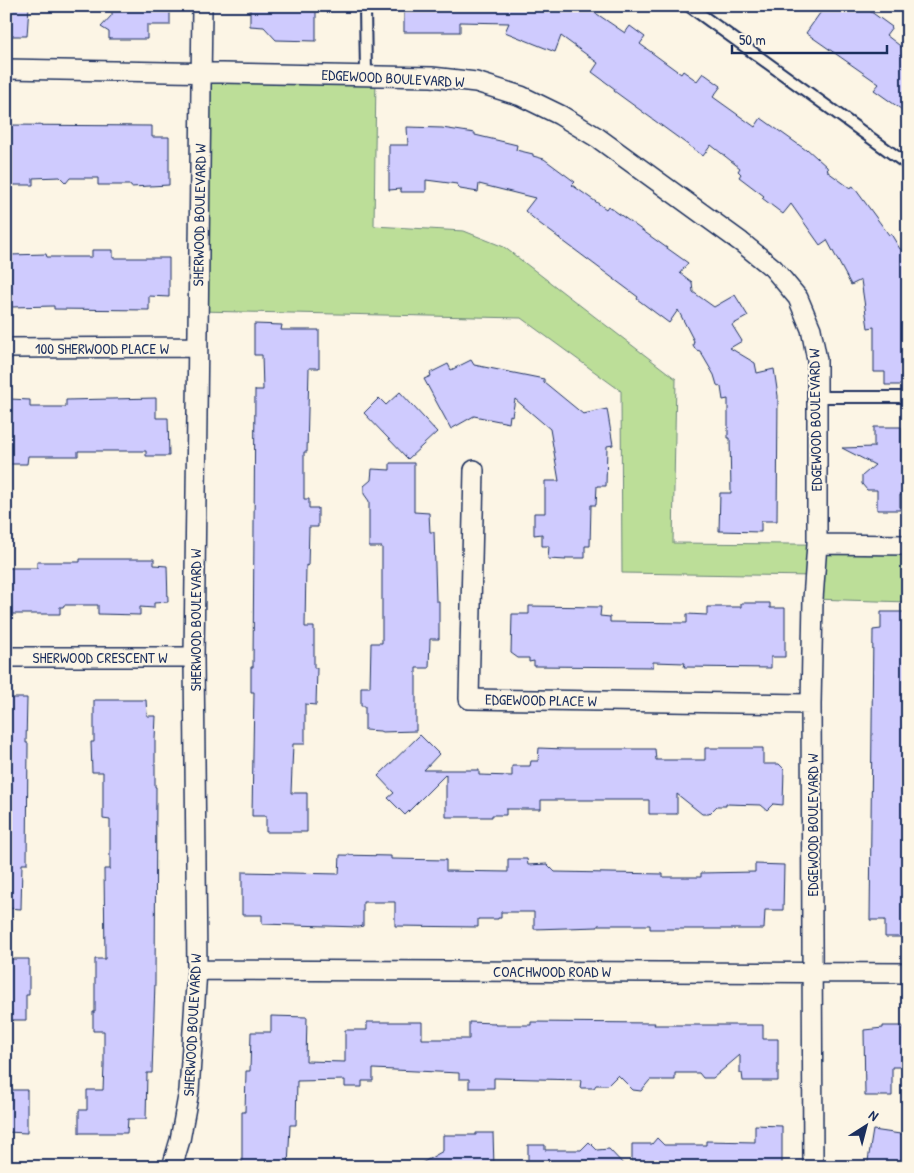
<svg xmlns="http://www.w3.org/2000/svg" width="914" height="1173" font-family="'Patrick Hand',sans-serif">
<rect width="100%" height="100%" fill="#fcf5e5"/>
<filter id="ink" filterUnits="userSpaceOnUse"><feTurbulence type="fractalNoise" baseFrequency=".02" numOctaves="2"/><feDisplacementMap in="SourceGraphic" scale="10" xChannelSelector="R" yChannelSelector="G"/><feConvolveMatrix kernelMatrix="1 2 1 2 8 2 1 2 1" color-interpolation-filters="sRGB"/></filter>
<g filter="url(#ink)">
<path fill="#bcde98" stroke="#6c867b" d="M201 72 376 75 374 226 464 231 504 247 676 379 673 543 908 545V602L813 599 814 576 622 573 621 391 521 318 198 311Z"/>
<path fill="#cfcbfe" stroke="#1b2f5e" d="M6 6H29L27 36H6Z
M112 6H170V25H147V39H109V32L101 27 112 15Z
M250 6H316V41L276 40 264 27 250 26Z
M404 6H596L594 12 625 33 630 26 645 37 640 44 681 74 683 71 697 81 703 73 721 86 713 97 755 127 761 118 806 150 807 149 827 167 828 172 850 188 853 186 889 235 891 234 900 249 908 252V385H885V372H874V327L868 328 861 280 851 285 827 240 820 245 791 204 783 214 762 198 764 196 739 177 741 174 738 171 740 168 711 145 703 156 684 142 614 91 615 89 592 72 598 63 561 36 555 52 505 32 509 23 460 22V32H404Z
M825 6H863L892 27 886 35 908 52V114L874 90 879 84 806 33Z
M6 125 152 126V137H169V185L131 187V185H98V178H70L66 183 60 177 33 178V185H6Z
M407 127 442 128 475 133V135L517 145 516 150 533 154V156L544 159 575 182 572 185 606 209 608 206 688 263 680 273 692 282 693 292 714 307 735 295 748 316 732 325 742 341 730 348 755 363 757 373 774 369 778 396 777 521H761V532L719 531 720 493H731L730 438H728V399L723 400 721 387 717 385 714 375 700 351 696 350 693 345 694 341 678 310 669 323 637 299 638 297 539 223 525 211 535 198 479 184 478 192 460 189 457 184 426 180V192H401V189L389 190V145H408Z
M92 250H113V258H169V297L149 296V310L54 309V306L11 307 10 255 46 254 47 257H92Z
M254 324 282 325 281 330H319V368H309L307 452H304V499H309V508H318V527H309L308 566 306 565 305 627H314V668H317L316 705 305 704V744H293L291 793H307V832H266V816H252L254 692H251V667H253L255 390H263L262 355H254Z
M471 360 474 365 544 379V382L583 414 607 409 613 445 607 446 606 486H597L596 505H591L590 546H585V558H566V560L548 559 549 546H542V534L534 535V513H545V481H559L550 429 515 399 512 416 510 415 509 423 474 416 451 429 424 379 431 376 430 373 448 364 451 370Z
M400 392 437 432 408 459 364 413 379 398 386 405Z
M156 398V418H168L169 456H146V451H78V456H28L27 464H7L10 399 30 400V407H66V400Z
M874 427H901V461L908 462V495H900V510H877V490H867L862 484V476L875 465 842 448 874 447Z
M390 463H414V512L429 513 430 532H434L436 601H439V639H430L429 668H416V731L382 732 380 731 365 730V706H361V687H370L371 643H382V547H369V501L364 494V486L371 480 372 469 390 470Z
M80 559H154V565L167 566 168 602 154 603V608L140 607V615L98 614V605H64L63 607H60V614H6V568H37V562H80Z
M741 603H770V608H785V657H771V668L684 667 685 663 653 662V667L534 666V661L529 662V658H518L511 653 512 614H529V606L601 607 600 616 610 617V622L687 623V614L707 615V607H741Z
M881 612H908V937H885V920H870L873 630 881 629Z
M6 698H27L26 743H28L27 864H22L21 909 6 908Z
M94 700H146L147 716H156L155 739V787H156L155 982 152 1073H147L146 1119H128L127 1133H79V1110H87V1090H103L104 1066V1031H93V1012H95V959H105L104 869H110V820L103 819V772H92L91 742H94Z
M420 735 439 754 424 770H479V775L512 776V766H530L531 761H538L539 748 564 749H655L656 760H705V748H763V764H779L784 769 783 805 773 804 767 810 761 805 726 804V806H717L709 814H702L677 794V814H649V800H541V809H506V815H492V817H446V774L405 815 388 798 394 793 378 776Z
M340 855 391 856V859L446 860V871L508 872V859H527L528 865 547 864 555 872 663 874V877H701V873L755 872V864L784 865 783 910H765L764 929H650V925H598V927L534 929V912H501V918H498V919H478V927L395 926V902H363V926L358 927 262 924V915H242V872L339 874Z
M6 959H29V995H26V1020H6Z
M271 1016 307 1017 306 1061 345 1062V1030H367V1022H422V1039H469V1022L495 1023V1025H531V1022L655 1023 654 1025H763V1039H778V1081H743L742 1073H740V1055L713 1078H703L699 1073H675V1080H650L641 1091 633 1090 618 1075 608 1085H596L594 1088H580L581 1080 494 1078V1088H469V1079H459V1073L373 1069V1081H362V1087H345V1080L297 1081 296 1125H290L288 1167H242V1112H245L246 1071H250L251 1032H271Z
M883 1026H903V1028L908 1029V1067H892V1096H865L864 1030 883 1028Z
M6 1090H27V1133L6 1132Z
M755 1125 782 1126V1167H632V1144H652L657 1138 664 1145H706V1141L755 1142Z
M873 1130 907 1135 903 1163H901L900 1167H867Z
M476 1133H493L494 1167H415L443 1151V1135H476Z
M589 1142 597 1150 609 1149 626 1167H528V1145H545V1150H581Z"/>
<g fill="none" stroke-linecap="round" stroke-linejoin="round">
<g stroke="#1b2f5e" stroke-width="14">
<path id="lane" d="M365 6 366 75
M689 6 908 165
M816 397H908"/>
</g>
<g stroke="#1b2f5e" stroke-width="22">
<path id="street" d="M6 69 432 77 476 82 521 96 560 115 598 138 741 242 773 268 798 298 811 329 817 360V544L813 599 811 704 813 1167
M6 348 198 347
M474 470 469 699 811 704
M817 544 908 545
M6 657H194
M197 970 908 973
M172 1167 180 1140 189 1091 197 970 194 657 202 6"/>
</g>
<use href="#lane" stroke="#fcf5e5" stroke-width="10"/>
<use href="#street" stroke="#fcf5e5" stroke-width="19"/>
</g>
</g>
<g text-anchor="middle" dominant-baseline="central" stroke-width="4" stroke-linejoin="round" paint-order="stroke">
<g font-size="15" fill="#1b2f5e" stroke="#fcf5e5">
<text transform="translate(393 78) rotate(3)">EDGEWOOD BOULEVARD W</text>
<text transform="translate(199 215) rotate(-89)">SHERWOOD BOULEVARD W</text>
<text x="102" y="348">100 SHERWOOD PLACE W</text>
<text transform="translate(815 420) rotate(-91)">EDGEWOOD BOULEVARD W</text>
<text transform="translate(195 620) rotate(-90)">SHERWOOD BOULEVARD W</text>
<text x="100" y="657">SHERWOOD CRESCENT W</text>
<text transform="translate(541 700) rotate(1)">EDGEWOOD PLACE W</text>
<text transform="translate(812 825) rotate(-90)">EDGEWOOD BOULEVARD W</text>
<text x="552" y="971">COACHWOOD ROAD W</text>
<text transform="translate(192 1025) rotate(-87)">SHERWOOD BOULEVARD W</text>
</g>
</g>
<rect width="914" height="1173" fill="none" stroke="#fcf5e5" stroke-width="25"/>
<rect x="12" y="12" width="889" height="1148" fill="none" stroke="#1b2f5e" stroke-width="2" filter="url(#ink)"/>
<g transform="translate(866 1126) rotate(36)" stroke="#fcf5e5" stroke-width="4" paint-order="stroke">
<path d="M0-4L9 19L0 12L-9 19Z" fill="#1b2f5e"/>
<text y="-8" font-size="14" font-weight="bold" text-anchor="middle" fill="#1b2f5e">N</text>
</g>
<path d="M732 45v8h155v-8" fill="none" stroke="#1b2f5e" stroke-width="2.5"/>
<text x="739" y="45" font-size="15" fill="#1b2f5e" stroke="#fcf5e5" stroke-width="4" paint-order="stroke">50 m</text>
</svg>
